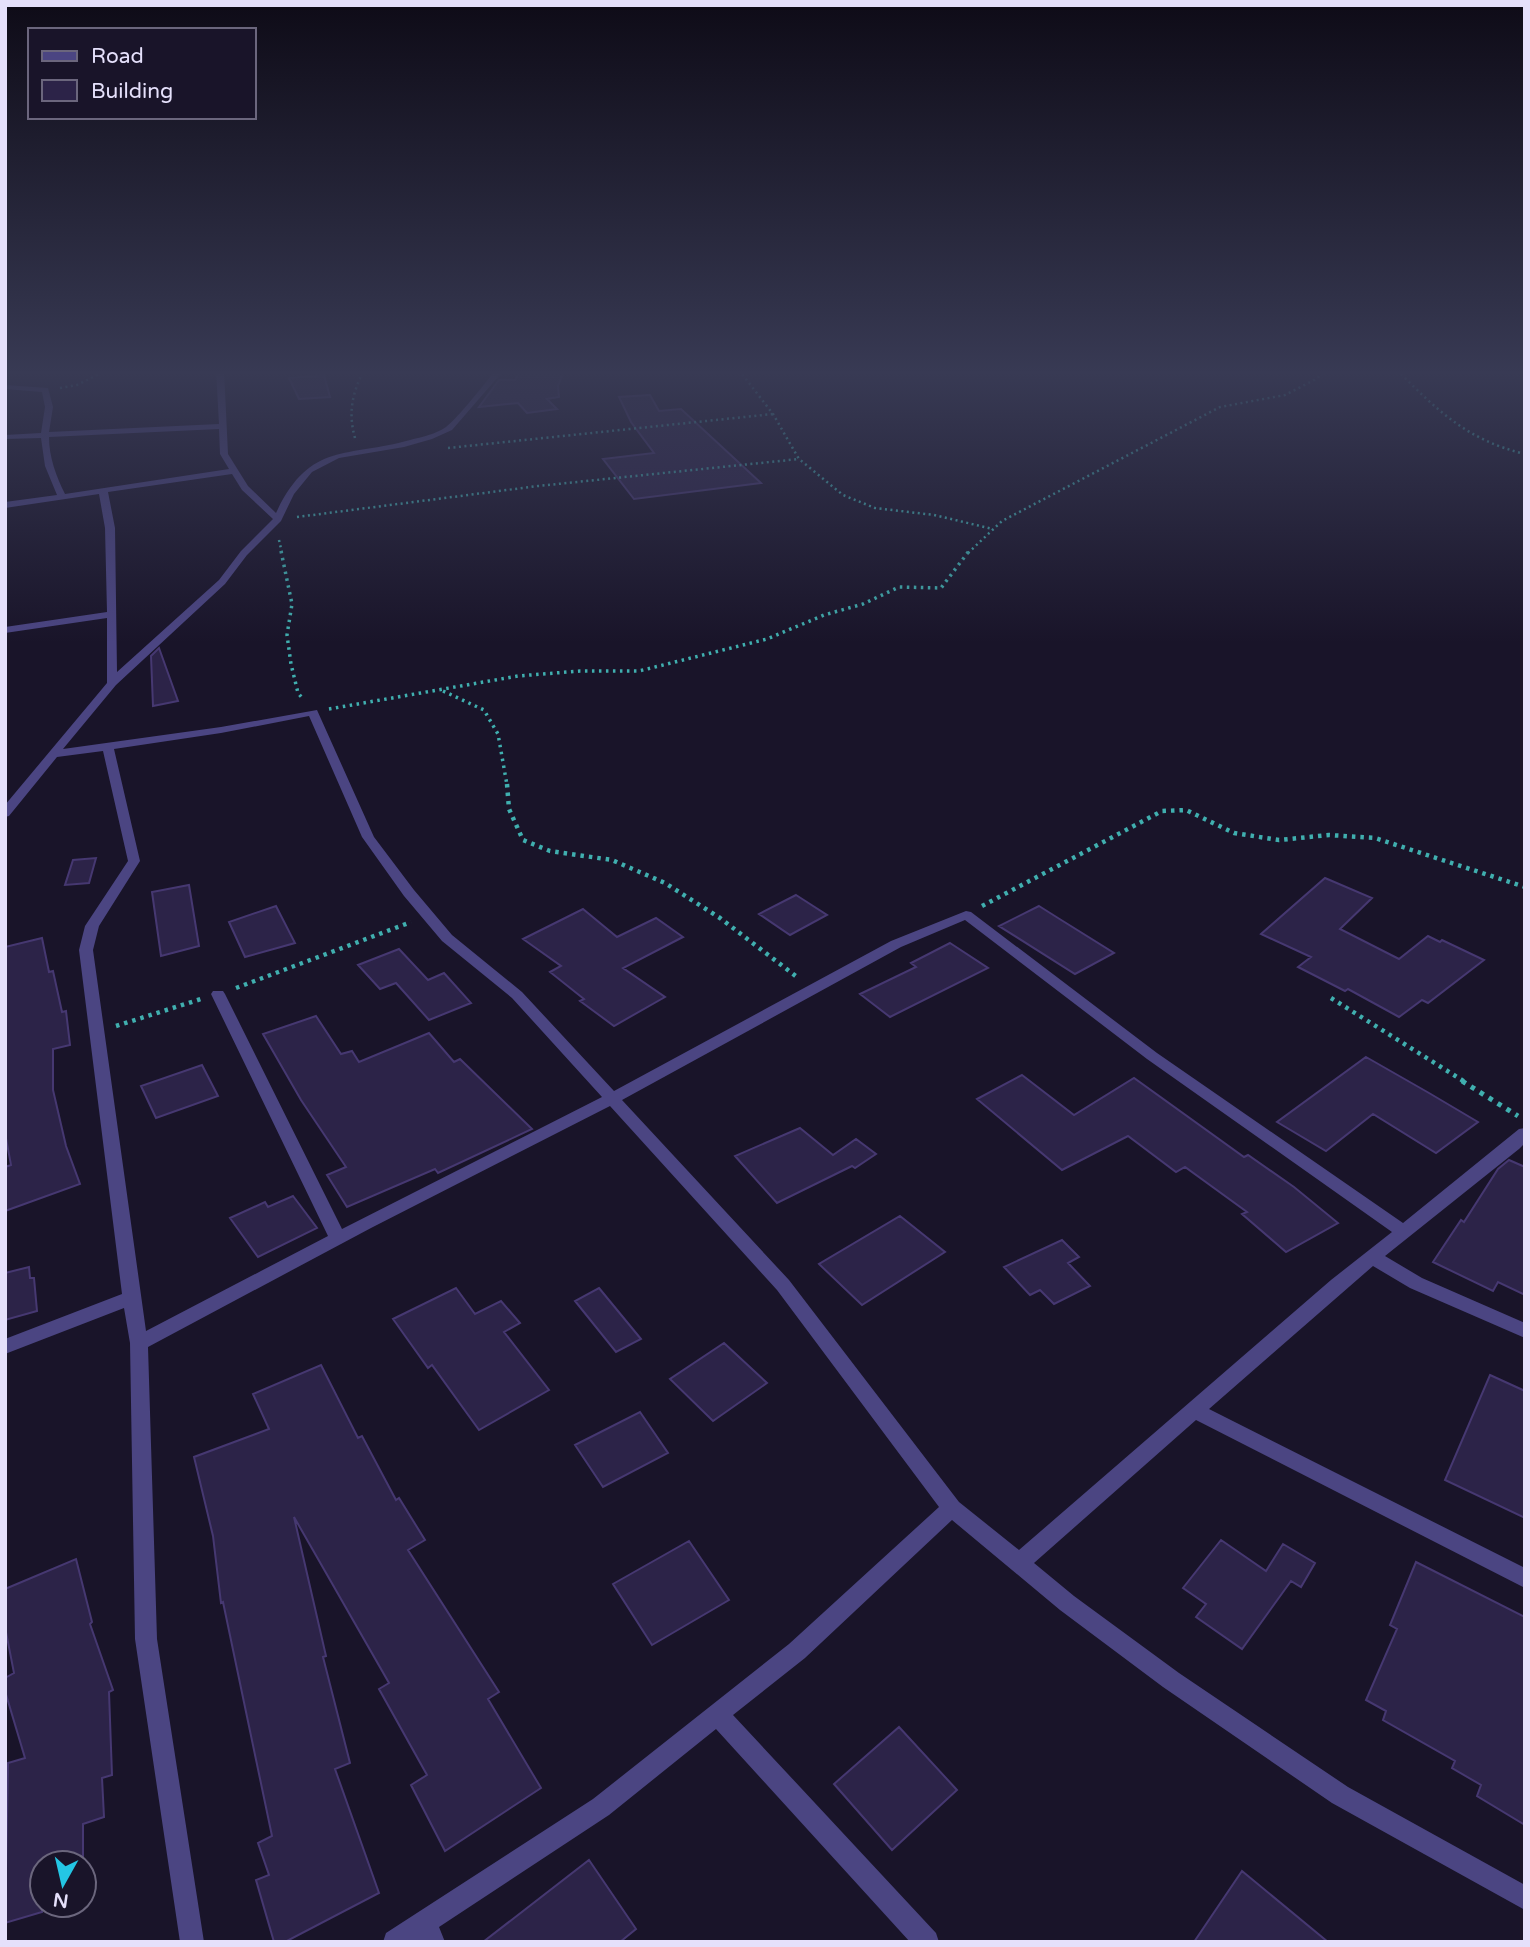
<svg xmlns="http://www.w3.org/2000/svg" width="1530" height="1947" font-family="'Varela Round',sans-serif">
<rect width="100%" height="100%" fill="#191429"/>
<path fill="#2c2348" stroke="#463871" stroke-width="2" d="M520 370H564L558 386 559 397 547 399 557 409 527 413 518 403 479 407 499 380H515Z
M324 375 330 397 299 399 289 378Z
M650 395 659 411 681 409 761 483 634 499 603 459 654 453 631 422 619 397Z
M159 648 178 701 153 706 151 656Z
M96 858 89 883 65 885 73 860Z
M1325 878 1372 898 1340 929 1399 959 1428 936 1440 942 1442 940 1484 960 1428 1003 1422 1000 1399 1017 1348 989 1345 991 1298 967 1311 957 1261 934Z
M189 885 199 946 161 956 152 892Z
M796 895 827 915 790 935 759 914Z
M276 906 295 943 245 957 229 922Z
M1039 906 1058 918 1114 953 1075 974 999 926Z
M583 909 617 937 656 918 683 937 623 968 665 997 614 1026 580 1001 584 999 550 972 561 966 523 939Z
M42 938 49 972 53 971 62 1012 66 1011 70 1045 53 1049V1090L66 1146 80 1184 5 1211V1167L11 1165 5 1133V947Z
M950 943 988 968 890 1017 860 994 916 967 911 963Z
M399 949 428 980 444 973 471 1003 429 1020 396 983 380 989 358 965Z
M316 1016 341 1054 352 1051 359 1062 429 1033 454 1062 460 1059 532 1129 438 1173 435 1169 347 1207 327 1175 346 1167 301 1100 263 1034Z
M1366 1057 1429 1093 1478 1122 1436 1153 1373 1114 1326 1151 1277 1122Z
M202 1065 218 1096 156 1118 141 1086Z
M1022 1075 1074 1115 1134 1078 1244 1157 1248 1155 1294 1187 1338 1223 1286 1252 1242 1214 1247 1212 1185 1167 1176 1172 1128 1136 1062 1170 977 1099Z
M800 1128 833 1155 856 1139 876 1154 855 1168 852 1166 777 1203 735 1156Z
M1509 1160 1525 1167V1295L1498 1282 1493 1291 1433 1262 1461 1220 1464 1222 1498 1169Z
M293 1196 317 1228 258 1257 230 1218 265 1202 268 1207Z
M900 1216 945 1252 862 1305 819 1264Z
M1062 1240 1079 1257 1068 1263 1090 1286 1054 1304 1040 1290 1030 1295 1004 1267Z
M29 1267 30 1278H34L37 1311 5 1320V1273Z
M456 1288 475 1314 501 1301 520 1323 504 1332 549 1390 479 1430 432 1365 428 1368 393 1319Z
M599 1288 641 1339 616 1352 575 1301Z
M724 1343 767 1383 713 1421 670 1379Z
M321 1365 358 1438 362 1436 396 1500 399 1498 425 1540 408 1550 499 1692 488 1699 541 1788 445 1851 411 1785 427 1775 379 1689 389 1683 294 1517 326 1656 323 1657 350 1763 335 1769 379 1893 285 1942H274L256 1880 269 1875 258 1843 272 1836 223 1602 221 1603 213 1536 194 1457 269 1429 253 1394Z
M1490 1375 1525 1391V1518L1445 1480Z
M640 1412 668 1453 603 1487 575 1445Z
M1221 1540 1266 1571 1283 1544 1315 1563 1301 1587 1291 1581 1242 1649 1196 1617 1206 1604 1183 1588Z
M689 1541 729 1600 652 1645 613 1584Z
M76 1559 92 1622 90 1624 113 1690 109 1692 112 1775 102 1778 104 1817 83 1824V1863H42V1912L5 1923 8 1763 25 1758 5 1691V1678L14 1673 5 1627V1589Z
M1416 1562 1525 1617V1825L1477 1796 1481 1785 1452 1768 1455 1761 1383 1720 1386 1711 1366 1700 1397 1629 1390 1625Z
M899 1727 957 1790 892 1850 834 1784Z
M589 1860 636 1929 620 1942H483Z
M1242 1871 1328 1942H1194Z"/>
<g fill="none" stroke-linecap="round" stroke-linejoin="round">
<path stroke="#40afaf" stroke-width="2.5" stroke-dasharray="2 3.5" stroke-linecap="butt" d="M739 370 773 414 799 459 843 495 875 508 934 515 993 529
M1397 370C1438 411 1467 440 1525 454
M60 388 77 385 107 370
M355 438C348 413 352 393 364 370
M448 448 773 414
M297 517 538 486 799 459
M279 540 282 553
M968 553 1002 521 1220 407 1285 395 1316 379 1326 370"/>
<path stroke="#40afaf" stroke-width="3.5" stroke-dasharray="2.5 4.5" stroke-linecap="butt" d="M281 551 292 604 287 635 291 664 298 693 303 699
M443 691 484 710 498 734 507 785
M329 709 518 676 580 671H639L767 639 824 615 863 604 899 587 941 588 969 551"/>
<path stroke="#40afaf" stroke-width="4.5" stroke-dasharray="3.5 5" stroke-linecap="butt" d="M507 784 509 809 523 840 550 851 612 860 665 883 720 918 797 977
M982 906 1162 811 1186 810 1234 833 1279 840 1329 835 1375 838 1525 887
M236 988 411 922
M1331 998 1465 1082
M116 1026 201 999"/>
<path stroke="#40afaf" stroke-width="5" stroke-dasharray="4.5 6" stroke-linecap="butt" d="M1462 1081 1518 1116"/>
<path fill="#4b4582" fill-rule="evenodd" d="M216 370H224L228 454 248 486 276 513C310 441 346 458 410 440 422 437 436 434 446 427 459 417 484 384 496 370H504L452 430 432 439 404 447 339 458 312 472 294 494 281 521 247 555 225 584 116 685 63 749 221 727 317 710 374 837 414 890 452 935 522 992 614 1091 891 941 966 911 971 912 1157 1053 1403 1223 1519 1129 1525 1128V1143L1519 1149 1385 1256 1422 1278 1525 1323V1338L1410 1288 1373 1266 1209 1409 1525 1568V1588L1196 1420 1034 1563 1074 1596 1179 1673 1348 1787 1525 1885V1910L1332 1803 1163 1687 1060 1610 952 1520 805 1658 733 1715 936 1933 939 1942H910L716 1729 609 1815 439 1927 445 1942H383L386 1933 593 1799 789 1644 939 1507 777 1290 610 1106 371 1228 148 1347 157 1639 204 1942H180L135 1639 130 1343 124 1308 5 1354V1339L122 1294 79 950 85 926 128 861 103 751 57 757 9 816 5 817V805L107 683V618L5 633V627L107 612 105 528 99 494 5 508V502L57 495 45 466 41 438 5 439V435L41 433 45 407 42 392 5 389V385L48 388 53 407 49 432 219 424ZM219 429 220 454 229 469 65 494C56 476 49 457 49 437ZM232 474 242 490 273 519 241 551 219 580 117 672 115 528 108 492ZM309 716 362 837 404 896 442 941 512 998 602 1097 342 1229 225 994 223 991H213L211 994 328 1236 146 1331 93 950 99 926 140 861 114 749 221 733ZM965 920 1147 1059 1392 1232 1331 1280 1019 1550 959 1502 789 1280 622 1100 901 947Z"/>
</g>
<linearGradient id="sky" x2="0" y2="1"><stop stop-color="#0e0b17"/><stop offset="0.58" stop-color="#383a54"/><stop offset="1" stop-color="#383a54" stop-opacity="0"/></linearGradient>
<rect width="1530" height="643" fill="url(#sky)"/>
<rect width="1530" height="1947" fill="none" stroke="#e5e0fb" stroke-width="14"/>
<rect x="28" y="28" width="228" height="91" fill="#191429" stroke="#6b667d" stroke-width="2"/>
<rect x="42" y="51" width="35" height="10" fill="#4b4582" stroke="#6b667d" stroke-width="2"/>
<text x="91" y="63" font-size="21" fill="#e5e0fb">Road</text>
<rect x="42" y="80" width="35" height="21" fill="#2c2348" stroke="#6b667d" stroke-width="2"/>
<text x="91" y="98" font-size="21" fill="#e5e0fb">Building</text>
<g transform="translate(63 1884) rotate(188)"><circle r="33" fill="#191429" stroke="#6b667d" stroke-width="2"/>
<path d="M0-5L12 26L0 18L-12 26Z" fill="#24c6e4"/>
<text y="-10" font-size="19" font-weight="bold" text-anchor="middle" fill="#e5e0fb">N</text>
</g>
</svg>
